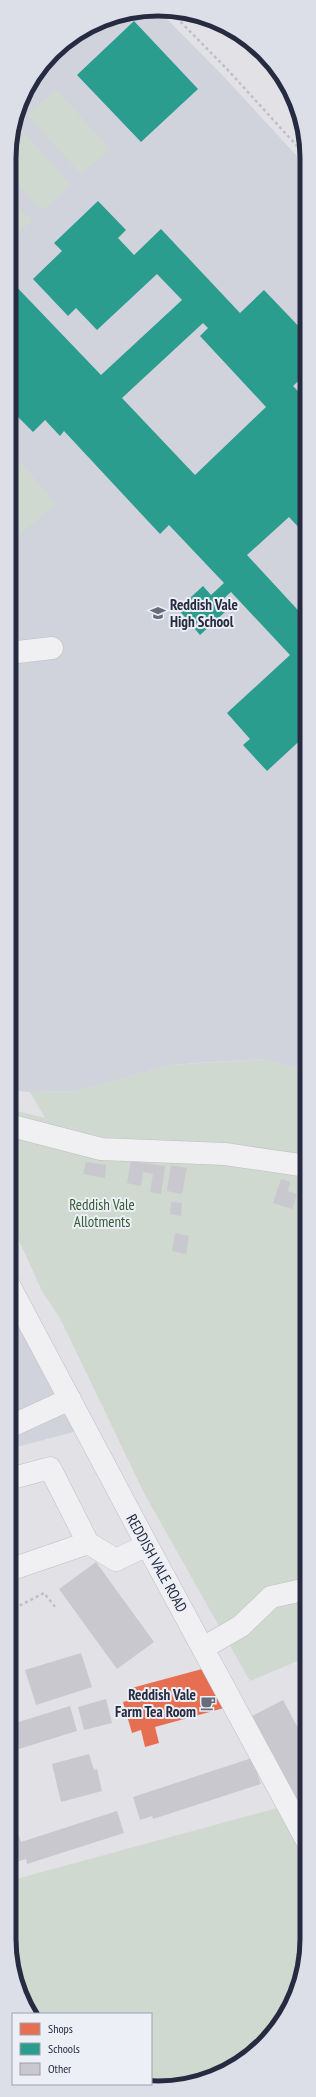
<svg xmlns="http://www.w3.org/2000/svg" width="316" height="2097" font-family="'PT Sans Narrow',sans-serif">
<rect width="100%" height="100%" fill="#e1e1e6"/>
<path fill="#d0d2dc" d="M159 11 226 79 307 167V1071L265 1059 209 1062 172 1065 76 1091 30 1092 9 1090V148L24 92 60 46 110 17Z
M10 1311 77 1431 9 1449V1311Z"/>
<path fill="#cfd9d0" d="M56 89 110 149 81 174 27 115Z
M17 125 71 185 43 211 9 175V148Z
M9 196 32 221 9 241Z
M9 448 56 504 9 544Z
M265 1059 307 1071V1657L250 1681 144 1493 60 1318 43 1293 9 1219V1109L45 1118 30 1092 76 1091 172 1065Z
M281 1807 307 1856V1949L292 2005 256 2051 206 2080 148 2088 133 2084H151V2014H32L20 1996 9 1939V1881Z"/>
<path fill="#e76f51" d="M202 1669 224 1708 155 1727 159 1743 145 1747 141 1730 132 1733 123 1702 131 1700 128 1689Z"/>
<path fill="#2a9d8f" fill-rule="evenodd" d="M134 21 198 89 141 142 77 75Z
M98 201 126 230 118 238 134 255 161 229 240 313 264 290 307 335V373L293 386 307 400V524L301 530 289 517 247 555 307 620V734L267 771 243 745 250 739 227 713 290 655 231 592 219 603 226 611 200 635 178 609 203 586 211 595 224 583 169 525 160 534 64 431 60 436 45 420 33 432 9 408V279L101 375 182 300 157 274 97 330 76 308 68 316 33 279 62 251 54 243ZM203 323 208 328 200 336 266 407 195 475 122 398Z"/>
<path fill="#c8c8ce" d="M131 1161 165 1166 161 1194 150 1192 153 1174 143 1172 141 1186 127 1183Z
M86 1162 106 1165 105 1178 83 1174Z
M171 1165 187 1168 182 1194 167 1191Z
M281 1179 290 1182 288 1191 297 1194 292 1209 273 1203Z
M171 1202 182 1203 181 1216 170 1214Z
M175 1233 189 1236 186 1254 172 1251Z
M96 1562 154 1642 117 1669 59 1589Z
M81 1653 92 1687 36 1705 25 1670Z
M307 1674V1689L301 1677Z
M106 1699 112 1723 84 1730 78 1707Z
M283 1700 307 1745V1815L304 1817 252 1716Z
M70 1706 77 1731 9 1752V1725Z
M89 1754 94 1770 97 1769 102 1791 61 1802 52 1764Z
M252 1758 261 1784 153 1819 152 1816 140 1820 133 1797Z
M9 1806 21 1842 117 1811 124 1833 27 1864 26 1859 9 1864Z"/>
<g fill="none" stroke-linecap="round" stroke-linejoin="round">
<g stroke="#bebec4" stroke-width="23">
<path id="minor" d="M9 653 52 648
M9 1124 16 1127 101 1149 225 1154 307 1166
M9 1285 147 1545 307 1841
M9 1427 70 1399
M9 1479 50 1468 88 1543
M9 1570 88 1543 116 1560 147 1545
M203 1648 241 1626 271 1597 307 1589"/>
</g>
<path stroke="#bfc0c6" stroke-width="2.5" stroke-dasharray="3 3" stroke-linecap="butt" d="M168 9 226 68 307 157
M9 1611 44 1593 56 1608"/>
<use href="#minor" stroke="#f0f0f3" stroke-width="22"/>
</g>
<defs>
<g id="school-bare" transform="scale(1.2)"><path d="M0-5L7-2L0 1L-7-2ZM-4 1L0 2.5L4 1V4Q0 6-4 4Z" fill="#676b7b" stroke="#edeff6" stroke-width="2.5" paint-order="stroke"/></g>
<g id="cafe-bare" transform="scale(1.2)"><path d="M-5.5-4.5H6V0H3Q3 3.5 0 3.5H-2.5Q-5.5 3.5-5.5 0ZM3-3.2v2h1.7v-2ZM-6 4.5H4V6H-6Z" fill="#676b7b" stroke="#edeff6" stroke-width="2.5" paint-order="stroke"/></g>
</defs>
<g fill-rule="evenodd">
<use href="#school-bare" x="158" y="613"/>
<use href="#cafe-bare" x="208" y="1703"/>
</g>
<g text-anchor="middle" dominant-baseline="central" stroke-width="4" stroke-linejoin="round" paint-order="stroke">
<g font-size="15" font-weight="bold" fill="#262b41" stroke="#edeff6" text-anchor="start">
<text x="170" y="604">Reddish Vale<tspan x="170" dy="17">High School</tspan></text>
<text x="196" y="1694" text-anchor="end">Reddish Vale<tspan x="196" dy="17">Farm Tea Room</tspan></text>
</g>
<g font-size="15" fill="#335d32" stroke="#edeff6">
<text x="102" y="1204">Reddish Vale<tspan x="102" dy="17">Allotments</tspan></text>
</g>
<g font-size="15" fill="#262b41" stroke="#edeff6">
<text transform="translate(157 1563) rotate(61)">REDDISH VALE ROAD</text>
</g>
</g>
<path d="M0 0H316V2097H0ZM158 16H158A142 142 0 0 1 300 158V1939A142 142 0 0 1 158 2081H158A142 142 0 0 1 16 1939V158A142 142 0 0 1 158 16Z" fill="#dddfe8" fill-rule="evenodd"/>
<path fill="none" stroke="#262b41" stroke-width="5" d="M158 16H158A142 142 0 0 1 300 158V1939A142 142 0 0 1 158 2081H158A142 142 0 0 1 16 1939V158A142 142 0 0 1 158 16Z"/>
<rect x="12" y="2013" width="140" height="72" fill="#edeff6" stroke="#9da1ae"/>
<rect x="20" y="2023" width="20" height="12" fill="#e76f51" stroke="#9da1ae"/>
<text x="48" y="2033" font-size="12" fill="#262b41">Shops</text>
<rect x="20" y="2043" width="20" height="12" fill="#2a9d8f" stroke="#9da1ae"/>
<text x="48" y="2053" font-size="12" fill="#262b41">Schools</text>
<rect x="20" y="2063" width="20" height="12" fill="#c8c8ce" stroke="#9da1ae"/>
<text x="48" y="2073" font-size="12" fill="#262b41">Other</text>
</svg>
